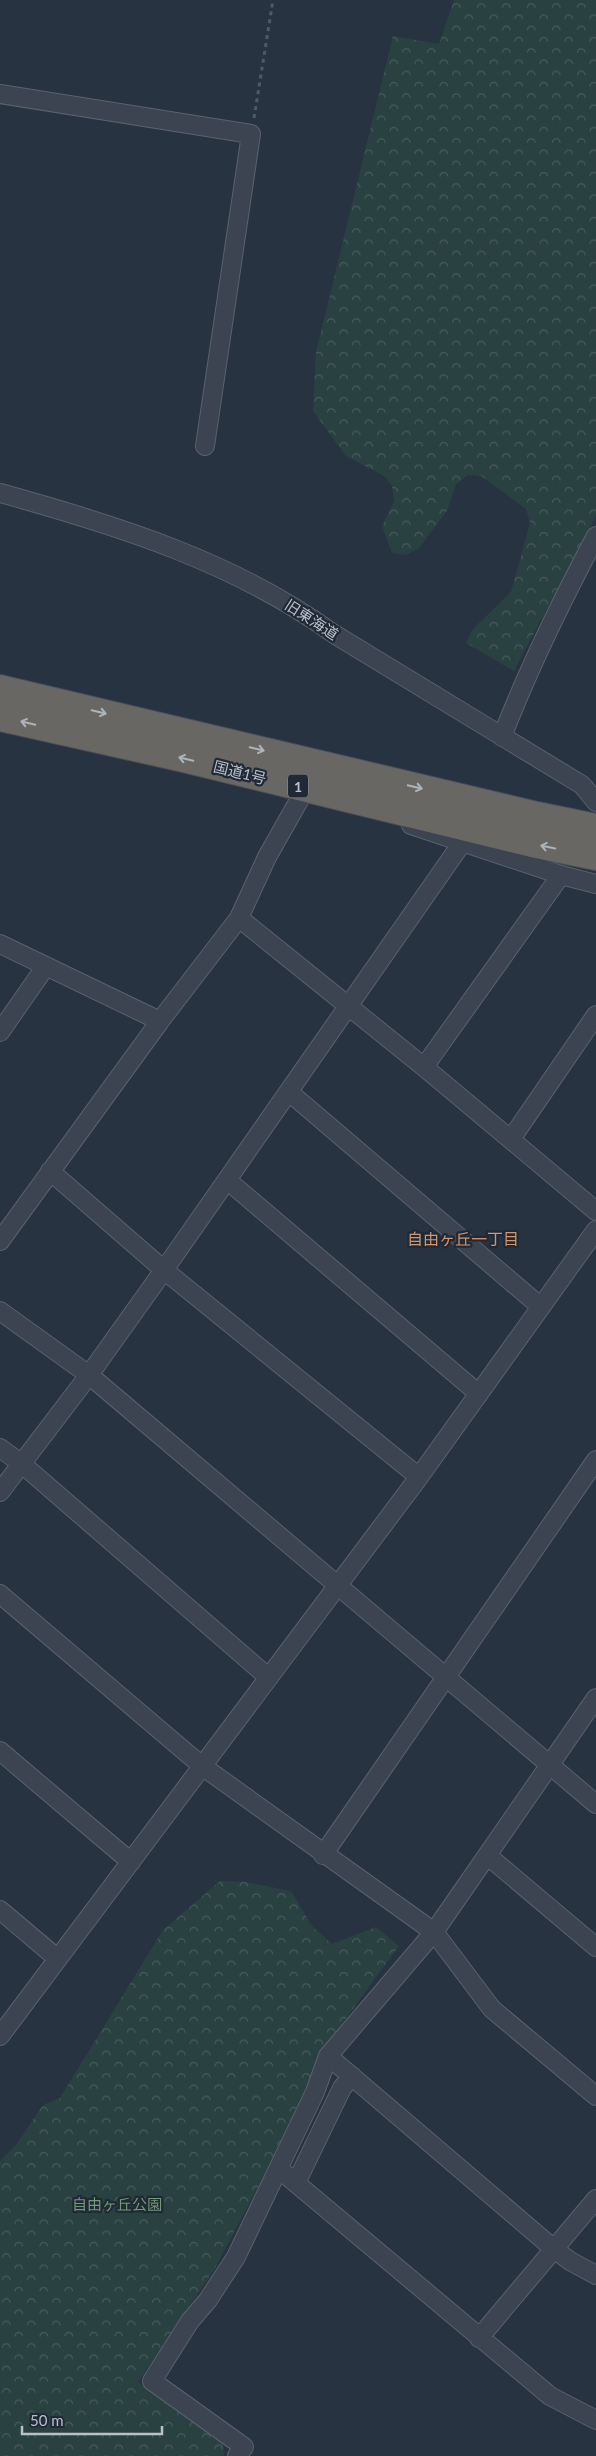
<svg xmlns="http://www.w3.org/2000/svg" width="596" height="2456" font-family="Lato,'Noto Sans JP',sans-serif">
<defs>
<pattern id="forest-crowns" width="20" height="18" patternUnits="userSpaceOnUse" patternTransform="scale(1.25)"><rect width="20" height="18" fill="#2a4142"/><path d="M2 6a3 3 0 1 1 6 0M12 15a3 3 0 1 1 6 0" fill="none" stroke="#475b5c"/></pattern>
</defs>
<rect width="100%" height="100%" fill="#273340"/>
<path fill="url(#forest-crowns)" d="M454 0H596V516L514 671 466 643 472 630 511 592 530 523 526 509 481 476 468 475 456 484 447 511 419 548 406 555 392 553 382 526 394 501 392 486 384 476 346 456 313 411 316 352 393 36 439 44Z
M220 1881 245 1882 291 1891 312 1926 332 1944 376 1927 399 1946 322 2051 312 2085 214 2270 138 2382 223 2442 224 2456H0V2161L16 2145 43 2105 60 2098 163 1930Z"/>
<g fill="none" stroke-linecap="round" stroke-linejoin="round">
<g stroke="#59626d" stroke-width="20">
<path id="minor" d="M0 94 251 134 205 446
M0 493C116 525 235 562 334 634L582 785 596 802
M502 737C529 667 561 602 596 536
M411 825 561 875 596 884
M239 918 424 1067 596 1211
M0 944 160 1021
M0 1032 46 966
M424 1067 561 875
M289 1092 541 1307
M511 1139 596 1015
M50 1171 164 1270 419 1477
M227 1180 479 1394
M0 1241 160 1021 239 918 267 857 306 788
M0 1311 89 1375 596 1804
M0 1448 22 1464 268 1677
M0 1492 89 1375 164 1270 462 843
M0 1594 202 1766 434 1932 492 2009 596 2096
M0 1751 131 1862
M323 1855 596 1460
M488 1856 596 1947
M0 1910 58 1959
M0 2036 419 1477 596 1230
M328 2056 554 2249 570 2261 596 2275
M279 2169 550 2396 596 2420
M296 2183 342 2088 352 2076
M479 2338 596 2199
M237 2456 244 2447 152 2381 190 2321 208 2300 236 2257 315 2092 328 2056 434 1932 596 1698"/>
</g>
<g stroke="#464f5a" stroke-width="30">
<path id="trunk" d="M0 689 537 816 596 828
M0 717 184 758 532 843 596 856"/>
</g>
<path stroke="#495e60" stroke-width="3" stroke-dasharray="4 4" stroke-linecap="butt" d="M254 118 273 0"/>
<use href="#minor" stroke="#3b4450" stroke-width="18"/>
<use href="#trunk" stroke="#686764" stroke-width="28"/>
</g>
<defs><path id="oneway-shaft" d="M-6 0H5M1.5-3L5.5 0L1.5 3" fill="none" stroke-width="1.6" stroke-linecap="round" stroke-linejoin="round" transform="scale(1.25)"/></defs>
<g stroke="#acb3bb">
<use href="#oneway-shaft" transform="translate(99 712) rotate(13)"/>
<use href="#oneway-shaft" transform="translate(28 723) rotate(-167)"/>
<use href="#oneway-shaft" transform="translate(257 749) rotate(13)"/>
<use href="#oneway-shaft" transform="translate(186 759) rotate(-167)"/>
<use href="#oneway-shaft" transform="translate(415 787) rotate(13)"/>
<use href="#oneway-shaft" transform="translate(548 847) rotate(-169)"/>
</g>
<g text-anchor="middle" dominant-baseline="central" stroke-width="4.5" stroke-linejoin="round" paint-order="stroke">
<rect fill="#202935" stroke="#8a939d" stroke-width="1" x="288" y="774.5" width="20" height="23" rx="4"/>
<g font-size="14" font-weight="bold" fill="#b8c0ca">
<text x="298" y="786">1</text>
</g>
<g font-size="15" fill="#b8c0ca" stroke="#202935">
<text transform="translate(312 619) rotate(33)">旧東海道</text>
<text transform="translate(240 772) rotate(14)">国道1号</text>
</g>
<g font-size="15" fill="#709a79" stroke="#202935">
<text x="117" y="2204">自由ヶ丘公園</text>
</g>
<g font-size="16" fill="#d1966d" stroke="#202935">
<text x="463" y="1238">自由ヶ丘一丁目</text>
</g>
</g>
<path d="M22 2426v8h140v-8" fill="none" stroke="#b8c0ca" stroke-width="2.5"/>
<text x="30" y="2426" font-size="15" fill="#b8c0ca" stroke="#202935" stroke-width="4" paint-order="stroke">50 m</text>
</svg>
